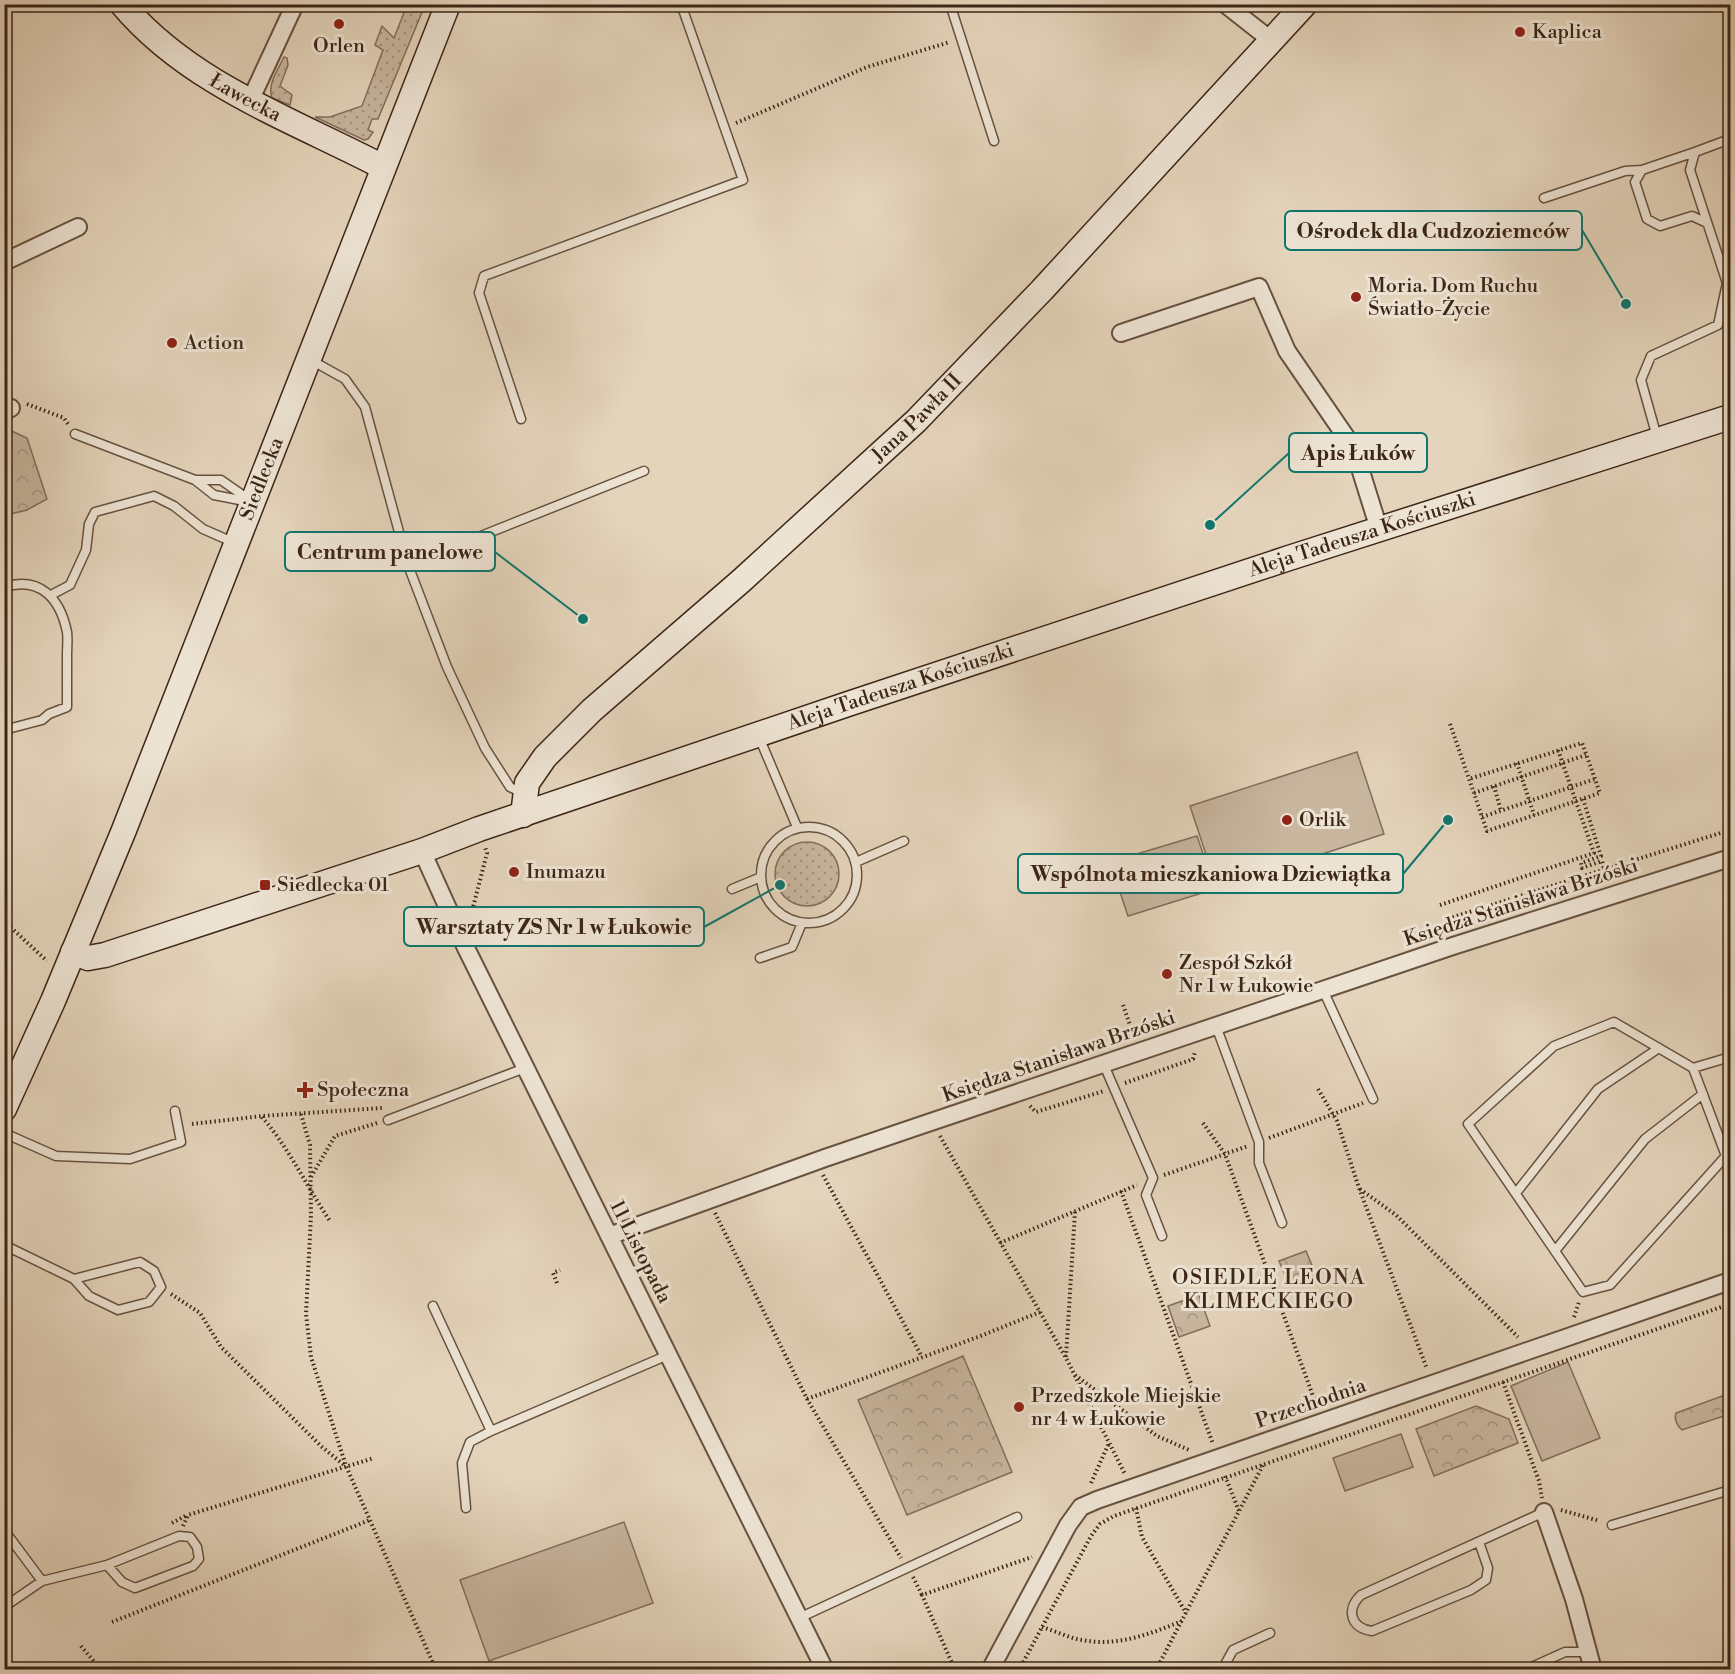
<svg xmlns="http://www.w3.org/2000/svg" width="1735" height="1674" font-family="'Libre Bodoni',serif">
<defs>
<pattern id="grass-dots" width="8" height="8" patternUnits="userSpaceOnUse" patternTransform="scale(1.5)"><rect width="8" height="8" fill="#c8b69f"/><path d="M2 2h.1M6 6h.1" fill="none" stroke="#a49481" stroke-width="1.8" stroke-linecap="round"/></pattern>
<pattern id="forest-crowns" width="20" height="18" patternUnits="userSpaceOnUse" patternTransform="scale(1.5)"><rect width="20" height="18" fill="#c8b69f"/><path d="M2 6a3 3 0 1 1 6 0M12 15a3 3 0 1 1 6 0" fill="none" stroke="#a49481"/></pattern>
</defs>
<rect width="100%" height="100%" fill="#e4d4bb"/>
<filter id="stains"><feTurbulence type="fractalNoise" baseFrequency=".00333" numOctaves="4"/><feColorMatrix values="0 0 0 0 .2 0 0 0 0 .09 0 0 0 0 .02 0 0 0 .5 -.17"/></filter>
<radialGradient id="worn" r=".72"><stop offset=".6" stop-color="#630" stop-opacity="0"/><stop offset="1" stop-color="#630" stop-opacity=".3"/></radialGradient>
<path fill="url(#grass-dots)" stroke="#826e5b" stroke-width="1.5" d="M407 5H425L378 119H372L368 130 373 132 368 139 364 140 315 117H330L362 106 383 50 375 45 382 26 394 38Z
M284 57 287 58 288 65 280 86 292 95 290 105 272 98C267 84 278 70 284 57Z
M775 874a32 32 0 1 1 64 0a32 32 0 1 1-64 0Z"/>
<path fill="url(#forest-crowns)" stroke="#826e5b" stroke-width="1.5" d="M5 428 27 438 47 499 27 510 6 515 4 510Z
M1306 1251 1316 1275 1289 1285 1279 1261Z
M1199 1295 1210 1326 1179 1337 1168 1306Z
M963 1356 1012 1472 907 1515 858 1400Z
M1722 1396 1727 1398 1730 1409V1414L1682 1430C1677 1426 1674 1419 1676 1413Z
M1476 1406 1509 1419 1518 1443 1434 1476 1416 1429Z"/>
<path fill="#c8b69f" stroke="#826e5b" stroke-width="1.5" d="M1357 752 1384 834 1217 888 1190 806Z
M1197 836 1215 889 1128 916 1110 862Z
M1568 1362 1600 1438 1542 1461 1511 1386Z
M1401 1434 1413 1467 1345 1491 1333 1458Z
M624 1522 653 1603 489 1661 460 1580Z"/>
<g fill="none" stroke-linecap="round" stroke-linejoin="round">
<g stroke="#675240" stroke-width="11">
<path id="lane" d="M950 4 994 141
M1695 152 1642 170 1635 182 1647 219 1660 226 1692 216 1707 223
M1544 198 1625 171 1642 170
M309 359 345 379 365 407 408 565 447 667 485 748 510 787 524 794
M521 419 479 293 484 276 743 180 681 4
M75 434 195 480 214 495 250 502
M1657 437 1641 380 1651 356 1718 325 1727 283 1690 170 1695 152 1730 139
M195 480H221L251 501
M408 565 644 471
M4 587C40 576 60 598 67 632 68 639 67 648 67 655 67 673 67 690 67 707L49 714 42 720 4 730
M51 595 70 585 86 550 89 524 95 512 154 496 174 506 203 529 235 543
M759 737 797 827
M761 875a48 48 0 1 1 96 0a48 48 0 1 1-96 0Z
M856 862 904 841
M732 889 761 877
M760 958 792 947 802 923
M1323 990 1373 1099
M1216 1026 1259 1142V1163L1282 1223
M1104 1065 1153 1178 1146 1195 1162 1236
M1693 1068 1726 1156 1610 1285 1583 1292 1468 1124 1554 1046 1614 1022 1693 1068 1730 1057
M388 1120 525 1068
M4 1133 56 1156 130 1159 181 1142 175 1111
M1516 1193 1598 1089 1659 1048
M4 1245 74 1279 89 1296 118 1310 149 1302 161 1287 154 1271 140 1262 74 1279
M1555 1251 1645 1139 1703 1094
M433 1306 491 1431 668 1355
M466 1508 462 1463 470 1442 491 1431
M1612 1525 1730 1490
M4 1530 42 1581
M1479 1542 1488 1568 1486 1580 1471 1590 1372 1631C1350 1628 1346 1609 1361 1595L1544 1512
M4 1607 42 1581 107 1565 179 1536 190 1537 197 1547 199 1559 193 1566 135 1588 122 1582 107 1565
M799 1618 1017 1517
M1222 1670 1233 1650 1270 1633
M1525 1670 1565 1652H1587"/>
</g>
<g stroke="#675240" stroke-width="20">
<path id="street" d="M1225 4 1272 41
M250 101 295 4
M4 262 78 227
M1121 333 1259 287 1287 351 1346 437 1359 465 1379 529
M4 407 11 408
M422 851 465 946 825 1670
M609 1236 825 1158 916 1127 1453 946 1730 858
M1544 1512 1574 1599 1593 1670
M990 1670 1068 1525 1081 1507 1097 1500 1730 1281"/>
</g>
<g stroke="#3d2617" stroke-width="27">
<g id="secondary">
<path id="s1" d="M122 4C189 84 293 120 383 167"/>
<path id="s2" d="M523 815 527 783 545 757 592 710 741 581 916 421 1042 290 1305 4"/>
<path id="s3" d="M73 952 88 958 105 955 422 851 479 829 848 704 1289 558 1730 417"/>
<path id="s4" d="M4 1109 53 1001 124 830 448 4"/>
</g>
</g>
<path stroke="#3d2617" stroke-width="4" stroke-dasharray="1.5 3" stroke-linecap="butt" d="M736 123 867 67 950 42
M27 404 64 418 68 424
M1450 724 1487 831 1600 793 1582 743 1469 779
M1517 763 1534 815
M1494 786 1501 811
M1474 793 1586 755
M1583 799 1601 856 1581 863 1582 868 1602 861 1604 869
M1482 817 1595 779
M1440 905 1594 853 1558 750
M471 915 487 853 485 847
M1444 920 1730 830
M4 921 47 961
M1123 1005 1134 1037
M1125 1083 1193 1059 1195 1052
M1318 1089 1337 1121 1359 1188 1427 1369
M1030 1106 1036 1112 1104 1091
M301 1114 310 1145 311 1215 306 1314 311 1357 346 1466 436 1670
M262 1117C289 1148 307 1187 330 1221
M1203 1123 1225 1154 1317 1407
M192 1124 262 1116 382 1108
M940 1136 1066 1358 1125 1474
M1269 1138 1363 1103
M823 1175 922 1357
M1164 1175 1248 1146
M311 1177 335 1136 377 1123
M1360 1189 1396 1215 1518 1337
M1121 1191 1213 1444
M715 1213 807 1399 901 1558
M1000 1243 1137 1185
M557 1283 553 1273 560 1270
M171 1294 200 1313 221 1347 322 1447 344 1465
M1574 1317 1579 1302
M1066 1357 1075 1211
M1075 1375 1157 1436 1189 1450
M1503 1382 1539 1481 1542 1498
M807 1399 978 1337 1040 1312
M1225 1476 1239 1511
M1091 1483 1109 1443
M1136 1508 1142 1537 1186 1613
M1561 1510 1600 1521
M172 1523 187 1515
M183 1526 188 1515 374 1458
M913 1577 922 1595
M112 1622 370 1520
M1042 1627C1055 1631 1069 1638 1082 1640 1117 1647 1150 1634 1182 1621
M81 1646 101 1670
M114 1662 117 1670
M955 1670 922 1595 1032 1557
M1019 1670 1091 1536 1100 1524 1114 1516 1730 1304
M1156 1670 1263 1465"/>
<use href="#lane" stroke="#ede3d3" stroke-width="8"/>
<use href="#street" stroke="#ede3d3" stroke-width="16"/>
<use href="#secondary" stroke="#ede3d3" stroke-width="24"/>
</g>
<g fill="#8f2418" stroke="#ede3d3" stroke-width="2">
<circle cx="339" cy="24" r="6"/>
<circle cx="1520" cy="32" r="6"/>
<circle cx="1356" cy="297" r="6"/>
<circle cx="172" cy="343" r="6"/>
<circle cx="1287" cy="820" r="6"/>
<circle cx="514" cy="872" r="6"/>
<rect x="259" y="879" width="12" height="12" rx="3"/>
<circle cx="1167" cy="974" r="6"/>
<path d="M302 1081h6v6h6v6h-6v6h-6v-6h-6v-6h6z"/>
<circle cx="1019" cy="1407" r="6"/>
</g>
<g text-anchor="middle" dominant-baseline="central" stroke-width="6" stroke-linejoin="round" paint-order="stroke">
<g font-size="20" fill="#3d2617" stroke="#ede3d3" text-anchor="start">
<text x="1532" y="32">Kaplica</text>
<text x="339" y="46" text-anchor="middle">Orlen</text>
<text x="1368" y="286">Moria. Dom Ruchu<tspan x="1368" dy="23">Światło-Życie</tspan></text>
<text x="184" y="343">Action</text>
<text x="1299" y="820">Orlik</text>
<text x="526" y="872">Inumazu</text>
<text x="277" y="885">Siedlecka 01</text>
<text x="1179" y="963">Zespół Szkół<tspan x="1179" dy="23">Nr 1 w Łukowie</tspan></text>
<text x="317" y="1090">Społeczna</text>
<text x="1031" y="1396">Przedszkole Miejskie<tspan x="1031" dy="23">nr 4 w Łukowie</tspan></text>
</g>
<g font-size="20" fill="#3d2617" stroke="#ede3d3">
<text stroke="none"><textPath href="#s1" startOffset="156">Ławecka</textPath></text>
<text stroke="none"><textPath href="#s2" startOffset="567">Jana Pawła II</textPath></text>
<text stroke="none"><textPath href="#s4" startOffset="681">Siedlecka</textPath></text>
<text stroke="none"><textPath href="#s3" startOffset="1359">Aleja Tadeusza Kościuszki</textPath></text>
<text stroke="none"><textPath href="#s3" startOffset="873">Aleja Tadeusza Kościuszki</textPath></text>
<text transform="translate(1521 903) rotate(-18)">Księdza Stanisława Brzóski</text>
<text transform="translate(1059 1057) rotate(-19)">Księdza Stanisława Brzóski</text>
<text transform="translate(640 1252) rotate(63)">11 Listopada</text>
<text transform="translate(1311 1404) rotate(-19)">Przechodnia</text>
</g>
<g font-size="21" letter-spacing="1.5" fill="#3d2617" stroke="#ede3d3">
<text x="1269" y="1278">OSIEDLE LEONA<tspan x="1269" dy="24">KLIMECKIEGO</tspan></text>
</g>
</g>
<path fill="none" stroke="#0f766e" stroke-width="2" d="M1626 304L1582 230M1210 525L1289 453M583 619L495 552M1448 820L1403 874M780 885L704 927"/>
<g fill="#0f766e" stroke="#ede3d3" stroke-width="2">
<circle cx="1626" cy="304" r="6"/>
<circle cx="1210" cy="525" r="6"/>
<circle cx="583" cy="619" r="6"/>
<circle cx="1448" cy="820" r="6"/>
<circle cx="780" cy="885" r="6"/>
</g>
<g fill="#ede3d3" stroke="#0f766e" stroke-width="2">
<rect x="1285" y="211" width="297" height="39" rx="6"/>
<rect x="1289" y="433" width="138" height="39" rx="6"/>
<rect x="285" y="532" width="210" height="39" rx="6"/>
<rect x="1018" y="854" width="385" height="39" rx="6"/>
<rect x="404" y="907" width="300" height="39" rx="6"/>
</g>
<g font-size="21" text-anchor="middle" font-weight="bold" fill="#3d2617">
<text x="1433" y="238">Ośrodek dla Cudzoziemców</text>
<text x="1358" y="460">Apis Łuków</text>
<text x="390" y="559">Centrum panelowe</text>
<text x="1211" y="881">Wspólnota mieszkaniowa Dziewiątka</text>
<text x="554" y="934">Warsztaty ZS Nr 1 w Łukowie</text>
</g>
<rect width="1735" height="1674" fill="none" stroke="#e4d4bb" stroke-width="24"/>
<rect x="6" y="6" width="1723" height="1662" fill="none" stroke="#3d2617" stroke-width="3"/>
<rect x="12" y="12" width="1711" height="1650" fill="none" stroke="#3d2617" stroke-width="1.5"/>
<rect width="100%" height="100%" filter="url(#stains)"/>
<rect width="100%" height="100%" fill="url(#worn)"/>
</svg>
